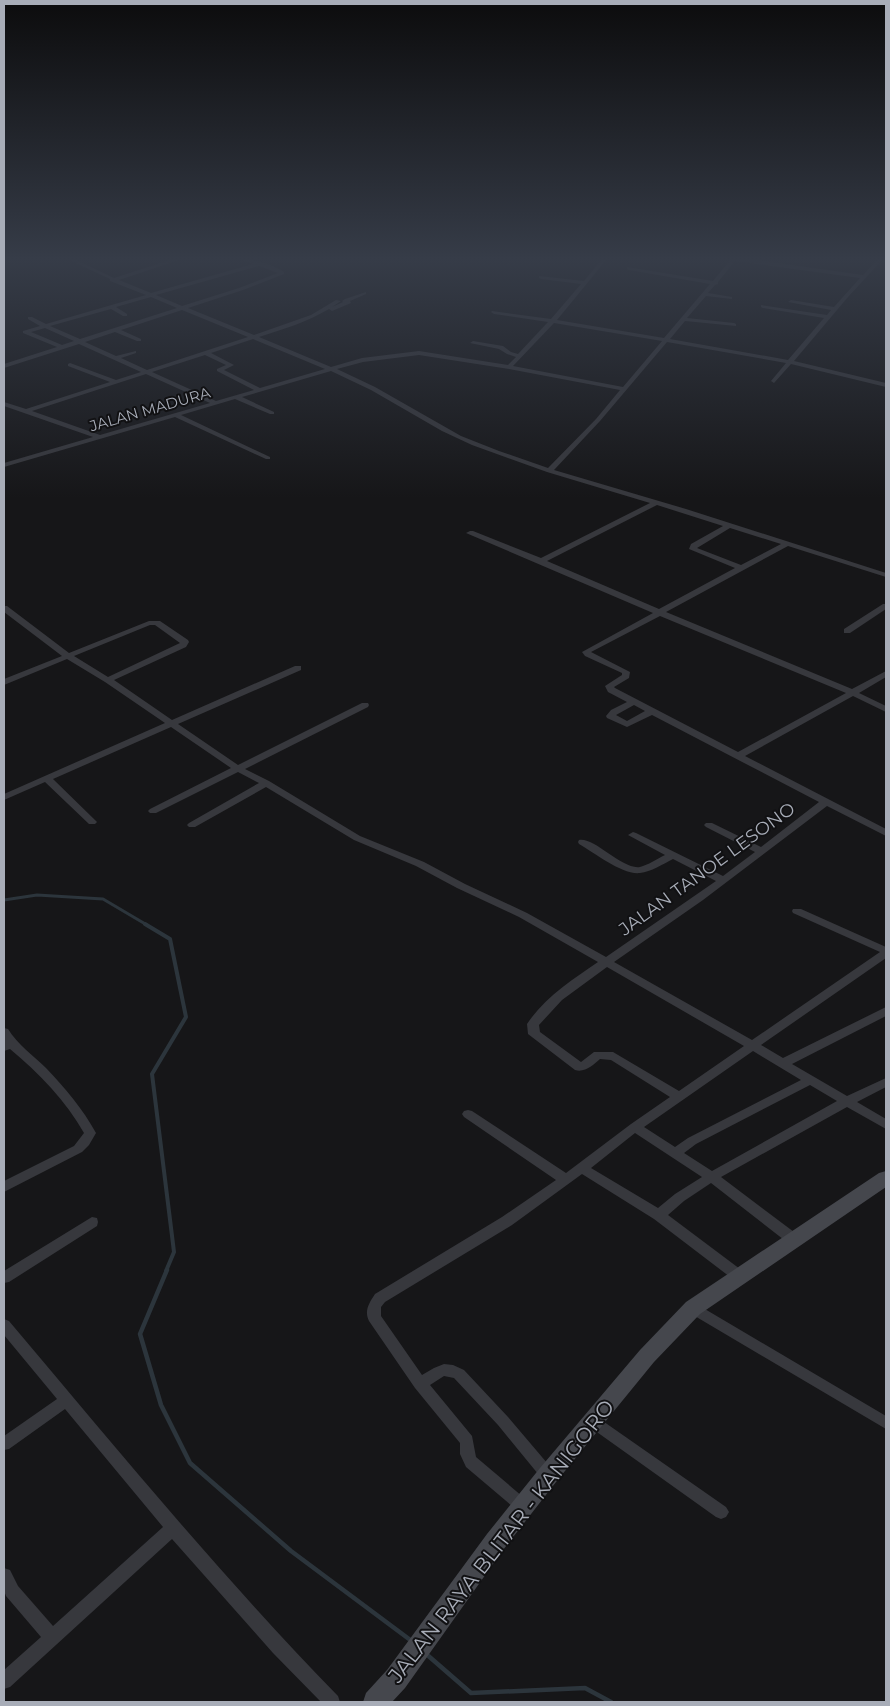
<svg xmlns="http://www.w3.org/2000/svg" width="890" height="1706" font-family="Montserrat,sans-serif">
<rect width="100%" height="100%" fill="#161618"/>
<g fill="none" stroke-linecap="round" stroke-linejoin="round">
<path stroke="#2c353c" stroke-width="3" d="M4 900 37 895 103 899 147 925"/>
<path stroke="#2c353c" stroke-width="4" d="M145 924 170 939 186 1017 152 1074 174 1252 166 1271"/>
<path stroke="#2c353c" stroke-width="4.5" d="M167 1270 140 1334 161 1405 190 1463 291 1551 413 1642
M425 1653 471 1693 585 1688 611 1702"/>
<path fill="#37383d" fill-rule="evenodd" d="M67 259H74L114 278 173 259H182L119 280 151 293 253 264 240 259C254 259 272 264 284 272V274L243 290 188 308 254 335 311 315 336 300 341 301 332 307 343 302 342 301 345 299 366 292V294L350 301 351 303 332 311 329 309C307 322 284 329 259 337L331 367 362 358 419 351 508 365 516 357 507 354 499 349 470 343 473 341 503 346 511 352 518 354 548 322 494 314 491 312 492 311 551 319 581 284 541 279 539 278V276L584 281 602 259H607L557 320 664 338 710 284 629 270 627 269V267L713 281 731 259H749L863 275 878 259H883L848 297 794 361 886 383V387L791 364 774 383 771 381 786 363 667 342 600 421 554 470 686 509 886 573V577L788 546 666 612 852 689 886 671V677L859 693 886 706V712L853 696 745 756 886 829V836L827 806 703 900 614 962 752 1040 880 952 793 913 792 911 793 909H801L886 947V958L761 1045 783 1058 886 1007V1016L792 1064 847 1096 886 1078V1087L857 1102 886 1119V1129L847 1107 721 1177 798 1235 800 1239 798 1243 793 1244 788 1243 711 1183 684 1201 668 1215 744 1272 746 1276 744 1280 739 1281 734 1280 654 1219 582 1174 512 1225 385 1302 381 1307V1316L422 1375 434 1368 444 1364 453 1365 464 1370 508 1417 553 1470 555 1475 553 1480 548 1482 543 1480 498 1425 454 1378 444 1376 430 1385 472 1436 476 1457 529 1502 532 1507 529 1512 524 1514 519 1512 466 1467 460 1454V1443L415 1388 369 1321C364 1311 369 1303 375 1294L502 1217 556 1180 464 1117 462 1114 464 1111 468 1110 472 1111 566 1173 631 1124 670 1097 611 1060 600 1059C593 1065 585 1073 575 1070L528 1034 527 1024C544 998 573 979 598 962L519 917 457 888 416 866 354 840 266 787 195 827H189L187 825 189 823 259 783 238 772 156 813H150L148 811 150 809 231 768 171 727 53 779 95 820 97 822 95 824H89L45 782 4 800V794L165 723 105 682 67 659 4 685V679L62 656 4 612V606H7L69 653 149 621H160L188 640 189 642 186 647 114 680 172 720 295 666H301V670L178 724 238 765 362 703H368L369 705 368 707 245 769 269 781 360 836 424 862 465 884 527 913 606 957 716 881 673 859C663 864 651 872 640 873 622 875 595 853 579 844L578 842 579 840C595 837 622 870 640 867 648 865 657 859 665 855L628 835 633 832 636 833 723 876 755 852 706 827 704 825 706 823H712L761 847 819 802 652 715 627 727 607 718 606 716 611 710 627 702 608 692 605 686 622 675V673L585 656 582 652 653 613 466 533 470 531H473L541 558 650 503 547 472 472 445 442 431 371 390 331 371 242 397 274 412V414H270L235 399 181 415 270 457V459H266L175 417 4 467V463L93 437 4 406V402L26 409 110 382 68 366V364L70 363 116 380 141 372 79 344 4 368V364L57 347 23 333V331L40 326 28 319V317H32L46 324 146 295 110 281V279ZM735 261 860 278 834 307 791 300 788 302 831 310 827 315 761 305V307L763 308 824 318 788 360 670 339 685 321 736 326V324L734 323 687 318 706 296 732 299V297L708 293 715 285 718 284V282ZM259 266 278 273 239 288 182 306 156 295ZM151 297 177 308 80 339 50 326 111 309 123 316H127V314L116 307ZM182 310 248 337 147 370 121 358 136 353V351L116 356 85 342 115 332 137 341H141V339L121 330ZM554 323 662 341 623 387 513 366ZM45 328 74 341 62 345 31 332ZM253 339 325 369 260 388 224 370 234 365 211 353ZM205 355 226 365 217 369V371L254 390 216 401 152 372ZM419 355 509 369 620 390 596 419 548 468 499 451 461 436 375 387 337 369 363 362ZM146 374 210 403 100 435 32 411ZM657 505 723 526 691 544 689 549 735 568 659 609 547 561ZM730 528 781 544 741 565 697 548ZM660 616 846 693 738 752 615 688 614 687 629 678 630 672 591 652ZM150 625H155L180 643 108 677 74 656ZM634 705 645 711 627 721 616 715ZM607 967 744 1046 679 1091 613 1052H594L581 1062 540 1032 539 1025 562 1000ZM753 1051 801 1080 688 1138 675 1147 644 1127ZM810 1085 837 1101 712 1171 684 1153 696 1144ZM635 1133 702 1177 675 1194 658 1208 591 1168Z
M883 604H886V609L850 633H844V629Z
M4 1028 8 1029C18 1045 33 1055 46 1068 65 1088 83 1109 96 1133L89 1145 82 1152 4 1192V1181L74 1146 84 1133C66 1101 39 1073 10 1049L4 1051Z
M92 1217 97 1218 98 1222 97 1226 9 1282 4 1283V1271Z
M693 1302 886 1416V1429L688 1312 686 1308 688 1304Z
M4 1319 9 1321C116 1448 222 1577 338 1696L340 1702H321L273 1653 172 1539 10 1687 4 1689V1670L41 1637 6 1596 4 1591V1568L10 1570 18 1586 53 1626 163 1527 65 1409 9 1449 4 1450V1436L57 1399 4 1335Z
M592 1415 597 1417 726 1507 729 1512 726 1517 721 1519 716 1517 587 1425 585 1421 587 1417Z"/>
<path fill="#45474d" fill-rule="evenodd" d="M886 1171V1187L700 1314 654 1362 556 1482 503 1550 405 1688 392 1702H363L366 1693 387 1670 487 1534 540 1468 640 1350 686 1302 879 1173Z"/>
</g>
<linearGradient id="sky" x2="0" y2="1"><stop stop-color="#0c0c0d"/><stop offset="0.52" stop-color="#363c48"/><stop offset="1" stop-color="#363c48" stop-opacity="0"/></linearGradient>
<rect width="890" height="498" fill="url(#sky)"/>
<g text-anchor="middle" dominant-baseline="central" stroke-width="4" stroke-linejoin="round" paint-order="stroke">
<g font-size="15" fill="#a8adb8" stroke="#111113">
<text transform="translate(150 409) rotate(-16)">JALAN MADURA</text>
</g>
<g font-size="18" fill="#a8adb8" stroke="#111113">
<text transform="translate(707 869) rotate(-36)">JALAN TANOE LESONO</text>
</g>
<g font-size="21" fill="#a8adb8" stroke="#111113">
<text transform="translate(501 1541) rotate(-52)">JALAN RAYA BLITAR - KANIGORO</text>
</g>
</g>
<rect width="890" height="1706" fill="none" stroke="#a8adb8" stroke-width="10"/>
</svg>
